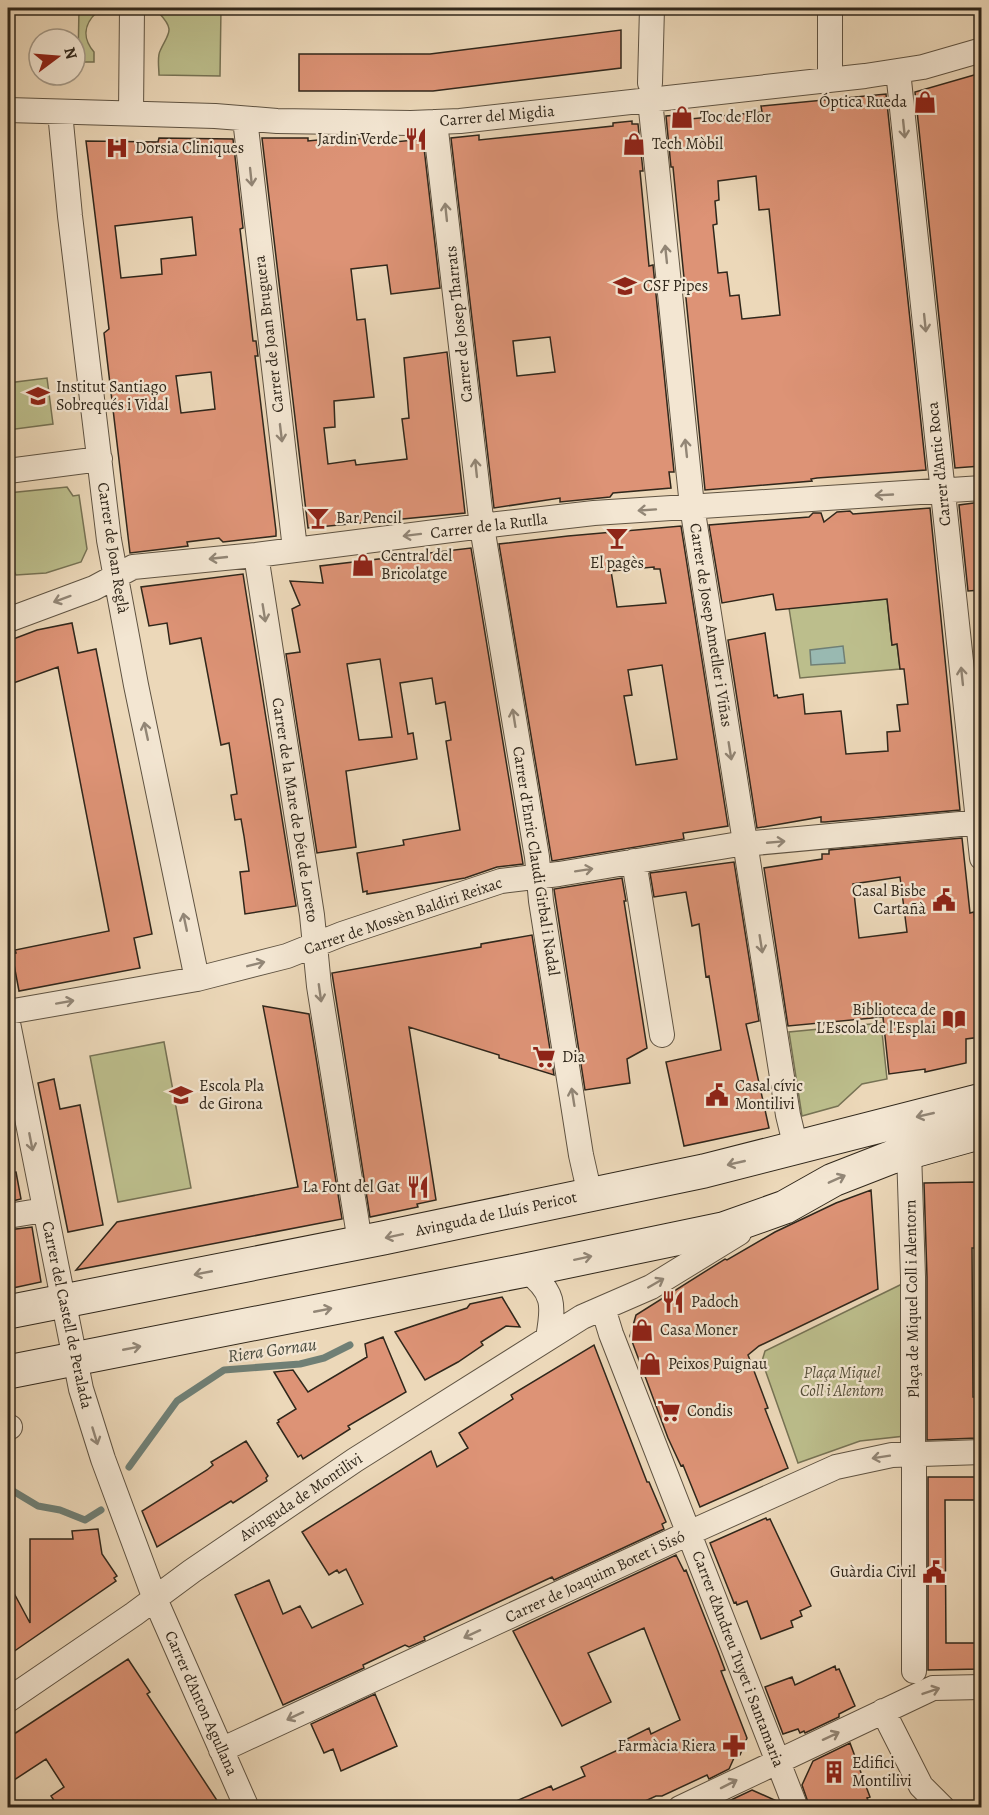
<svg xmlns="http://www.w3.org/2000/svg" width="989" height="1815" font-family="Alegreya,serif">
<rect width="100%" height="100%" fill="#ecd8b9"/>
<filter id="stains"><feTurbulence type="fractalNoise" baseFrequency=".00333" numOctaves="4"/><feColorMatrix values="0 0 0 0 .2 0 0 0 0 .09 0 0 0 0 .02 0 0 0 .5 -.17"/></filter>
<radialGradient id="worn" r=".72"><stop offset=".6" stop-color="#630" stop-opacity="0"/><stop offset="1" stop-color="#630" stop-opacity=".3"/></radialGradient>
<path fill="#bcbe8c" stroke="#767254" stroke-width="1.5" d="M79 8H97V12C84 24 82 38 94 52V62H78Z
M159 8H221L220 76 159 75C159 68 157 57 160 51 168 33 176 31 159 13Z
M47 378 53 424 8 430V383Z
M67 487 73 496 79 495 87 549 81 562 46 573 16 575 8 560V493Z
M887 599 892 645 897 644 900 669 800 678 789 608Z
M881 1023 887 1079 862 1084 838 1106 802 1116 789 1032Z
M164 1042 191 1188 118 1202 90 1056Z
M902 1284 905 1436 860 1441 798 1463 762 1361 765 1351Z"/>
<path fill="#99b9b1" stroke="#6f7f75" stroke-width="1.5" d="M843 646 845 663 811 665 810 650Z"/>
<g fill="none" stroke-linecap="round" stroke-linejoin="round">
<path stroke="#6f7f75" stroke-width="7" d="M129 1467 177 1401 224 1370 300 1364 324 1358 350 1345
M8 1488 38 1506 60 1510 85 1520 101 1510"/>
</g>
<path fill="#dd9376" stroke="#30271b" stroke-width="1.5" fill-rule="evenodd" d="M621 30V68L433 91H299V54H430Z
M981 73V466L955 468 915 92Z
M886 94 926 470 817 478 811 479 812 481 705 490 673 167H671L666 116 690 114V119L762 112 761 106ZM756 176 759 210 769 209 780 315 742 319 739 295 730 296 727 272 718 273 713 225 717 224 715 201 719 200 718 181Z
M632 121V124H638L643 171H640L649 266 653 265 674 472H669L671 488 613 493 610 497 560 502V498L494 508 451 138 479 135V140L613 126V123ZM550 337 555 372 517 376 513 341Z
M159 138 233 139 243 228 240 229 245 271 253 341H256L258 356H255L276 531V536L223 542 219 538 187 542 188 546 130 553 104 333 109 329 86 141 158 142ZM192 217 196 255 161 259 162 274 121 278 115 226ZM211 372 215 409 181 413 176 376Z
M262 138H308V141L338 138V141L365 138V142L395 138V142L423 139 440 288 391 294 387 265 351 269 357 320 365 319 374 397 334 401 335 427 324 428 328 464 355 460 356 465 407 459 402 419 409 418 404 358 447 352 465 513 308 528Z
M981 502V590L968 591 959 505Z
M930 508 960 810 825 822H821V817L757 828 728 640 765 633 774 696 777 695 778 698 803 694 805 714 841 711 846 754 888 751 887 732 900 731 897 705 908 704 904 669H900L897 644 892 645 887 599 776 610 773 594 722 603 709 525 809 517 813 513H821L824 522 837 512 850 511 853 514Z
M681 526 728 826 683 833 684 839 552 861 499 544 568 536ZM654 567V569H660L666 603 617 607 611 571ZM662 665 677 759 636 765 624 696 632 695 628 670Z
M471 548 523 864 497 867 465 878 367 894V891L363 892 357 853 404 845 403 840 460 830 446 741 451 740 445 702 436 704 432 678 400 683 408 734 413 733 417 759 346 771 356 847 317 853 286 654 300 652 292 609 300 605 290 581 323 583 320 566ZM380 659 392 737 359 740 347 664Z
M243 574 296 906 245 914 240 872 249 871 244 836 241 819 235 820 231 795 237 794 229 743 221 745 201 638 170 644 167 623 149 626 141 587Z
M72 623 78 653 96 649 152 934 134 938 140 968 19 991 12 954 16 953 15 950 109 931 58 667 8 685V641L37 630Z
M962 838 970 913 974 912 981 1000V1037L966 1039V1063L925 1072V1069L889 1074 883 1017 788 1026 764 868 822 859V854H829V850ZM900 877 907 932 859 938 853 884Z
M734 862 759 1021 746 1024 769 1128 684 1146 666 1062 721 1050 709 976 706 977 699 924 692 926 686 892 654 897 650 873Z
M622 878 626 901H624L647 1048 627 1059 630 1083 585 1090 554 889Z
M532 935 554 1075 499 1058V1055L409 1027 436 1200 417 1204 418 1207 370 1217 332 973 481 947V944Z
M263 1006 309 1014 342 1219 76 1270 117 1222 298 1187Z
M54 1079 60 1109 80 1105 103 1225 68 1232 38 1083Z
M16 1172 21 1199 8 1202V1173Z
M975 1182 976 1248H972L973 1397H978L977 1438 927 1440V1277L924 1183Z
M871 1190 878 1289 759 1346 748 1355 768 1408 765 1409 788 1468 700 1507 683 1465 681 1466 668 1438 630 1336 636 1315 725 1259 727 1260 775 1232 836 1203Z
M32 1227 41 1282 8 1289V1230Z
M502 1297 520 1327 506 1326 481 1342 483 1345 458 1362 425 1380 395 1332 467 1308 470 1304Z
M383 1337 406 1392 348 1426 350 1429 303 1459 301 1455 298 1457 277 1423 279 1422 278 1420 296 1409 274 1372 293 1370 308 1392 367 1357 365 1344Z
M594 1345 647 1482H649L666 1522 662 1524 664 1529 554 1580 552 1577 424 1637 425 1640 409 1647 405 1645 363 1665 364 1668 283 1705 235 1595 269 1580 283 1614 300 1606 312 1628 363 1604 346 1569 339 1573 337 1570 329 1575 302 1532 431 1451 437 1467 468 1448 459 1433 513 1399 511 1395Z
M246 1441 268 1476 266 1478 267 1481 233 1503 231 1501 157 1547 142 1511 207 1470 213 1465 211 1462Z
M928 1477H981V1500H945L946 1643H981V1669L928 1670Z
M766 1518 767 1520 770 1519 811 1606 800 1611 802 1616 791 1621 793 1627 761 1639 747 1601 737 1605 736 1602 734 1603 710 1543Z
M98 1529 102 1554 117 1576 114 1578 116 1581 13 1652 8 1643V1582L30 1623V1539H73L72 1531Z
M676 1555 684 1571 686 1570 718 1651 725 1670 721 1671 747 1738 740 1755 734 1758 729 1769 709 1779 707 1775 662 1796H656L630 1808H500L551 1786 553 1790 585 1776 581 1767 631 1744 627 1739 649 1728 651 1734 680 1720 644 1628 588 1653 611 1702 562 1726 513 1631Z
M128 1659 150 1692 147 1694 222 1808H59L51 1796 64 1787 46 1759 8 1784V1738Z
M835 1666 836 1670 839 1669 855 1706 839 1714V1717L805 1733 804 1731 800 1733 798 1729 783 1734 765 1687 792 1677 795 1685Z
M375 1694 397 1746 341 1771 333 1749 324 1753 311 1724Z
M850 1743 870 1797 867 1798 871 1808H810L802 1785 813 1761Z
M752 1790 779 1802 781 1808H714Z"/>
<g fill="none" stroke-linecap="round" stroke-linejoin="round">
<g stroke="#5f5342" stroke-width="26">
<path id="street" d="M830 8V80
M898 71 982 858
M650 83 652 8
M650 100 692 506 788 1115 796 1148
M8 110 215 116 277 121 411 123 460 121 865 76 923 67 982 50
M60 112 70 216 109 540 136 685 197 979
M131 113 132 8
M245 119 295 549
M435 122 482 527 537 857 541 901 581 1155 590 1195
M8 471 100 459
M256 555 312 915 319 986 360 1242
M8 620 94 588 133 567 256 555 498 524 594 513 982 488
M634 861 662 1035
M8 1012 197 979 287 956 342 934 501 881 559 874 733 845 982 822
M8 1023 81 1389 103 1459 155 1599 247 1808
M909 1151 913 1277V1446
M8 1216 44 1210
M526 1270C555 1292 554 1305 548 1338
M603 1308 611 1334 796 1808
M8 1427H10
M914 1464V1671
M8 1700 134 1614 192 1571 355 1460 582 1317 651 1287 739 1233
M883 1711 921 1786 943 1808
M221 1750 689 1533 836 1467 892 1455 982 1452
M680 1808 933 1688 982 1687"/>
</g>
<g stroke="#30271b" stroke-width="35">
<path id="secondary" d="M8 1312 383 1238 704 1171 982 1100
M8 1372 526 1270 723 1229 785 1207 833 1180 892 1157 982 1132"/>
</g>
<use href="#street" stroke="#f3e6d2" stroke-width="24"/>
<use href="#secondary" stroke="#f3e6d2" stroke-width="33"/>
</g>
<defs><path id="oneway-shaft" d="M-6 0H5M1.5-3L5.5 0L1.5 3" fill="none" stroke-width="1.6" stroke-linecap="round" stroke-linejoin="round" transform="scale(1.5)"/></defs>
<g stroke="#928676">
<use href="#oneway-shaft" transform="translate(904 129) rotate(84)"/>
<use href="#oneway-shaft" transform="translate(251 177) rotate(84)"/>
<use href="#oneway-shaft" transform="translate(446 212) rotate(-96)"/>
<use href="#oneway-shaft" transform="translate(666 254) rotate(-96)"/>
<use href="#oneway-shaft" transform="translate(925 323) rotate(84)"/>
<use href="#oneway-shaft" transform="translate(281 433) rotate(83)"/>
<use href="#oneway-shaft" transform="translate(686 448) rotate(-96)"/>
<use href="#oneway-shaft" transform="translate(476 468) rotate(-96)"/>
<use href="#oneway-shaft" transform="translate(884 495) rotate(177)"/>
<use href="#oneway-shaft" transform="translate(647 510) rotate(176)"/>
<use href="#oneway-shaft" transform="translate(412 535) rotate(173)"/>
<use href="#oneway-shaft" transform="translate(218 558) rotate(174)"/>
<use href="#oneway-shaft" transform="translate(62 599) rotate(160)"/>
<use href="#oneway-shaft" transform="translate(264 613) rotate(81)"/>
<use href="#oneway-shaft" transform="translate(962 676) rotate(-96)"/>
<use href="#oneway-shaft" transform="translate(514 718) rotate(-99)"/>
<use href="#oneway-shaft" transform="translate(146 731) rotate(-102)"/>
<use href="#oneway-shaft" transform="translate(730 751) rotate(81)"/>
<use href="#oneway-shaft" transform="translate(776 842) rotate(-5)"/>
<use href="#oneway-shaft" transform="translate(584 870) rotate(-9)"/>
<use href="#oneway-shaft" transform="translate(185 922) rotate(-102)"/>
<use href="#oneway-shaft" transform="translate(761 944) rotate(81)"/>
<use href="#oneway-shaft" transform="translate(256 964) rotate(-14)"/>
<use href="#oneway-shaft" transform="translate(320 993) rotate(82)"/>
<use href="#oneway-shaft" transform="translate(65 1002) rotate(-10)"/>
<use href="#oneway-shaft" transform="translate(573 1097) rotate(-99)"/>
<use href="#oneway-shaft" transform="translate(925 1115) rotate(167)"/>
<use href="#oneway-shaft" transform="translate(31 1142) rotate(79)"/>
<use href="#oneway-shaft" transform="translate(736 1163) rotate(167)"/>
<use href="#oneway-shaft" transform="translate(837 1179) rotate(-24)"/>
<use href="#oneway-shaft" transform="translate(394 1236) rotate(168)"/>
<use href="#oneway-shaft" transform="translate(583 1258) rotate(-12)"/>
<use href="#oneway-shaft" transform="translate(203 1273) rotate(169)"/>
<use href="#oneway-shaft" transform="translate(656 1283) rotate(-30)"/>
<use href="#oneway-shaft" transform="translate(323 1310) rotate(-11)"/>
<use href="#oneway-shaft" transform="translate(132 1348) rotate(-11)"/>
<use href="#oneway-shaft" transform="translate(95 1436) rotate(73)"/>
<use href="#oneway-shaft" transform="translate(881 1457) rotate(171)"/>
<use href="#oneway-shaft" transform="translate(472 1634) rotate(155)"/>
<use href="#oneway-shaft" transform="translate(931 1691) rotate(-19)"/>
<use href="#oneway-shaft" transform="translate(295 1716) rotate(155)"/>
<use href="#oneway-shaft" transform="translate(831 1736) rotate(-25)"/>
<use href="#oneway-shaft" transform="translate(729 1784) rotate(-27)"/>
</g>
<defs>
<g id="shop-bare" transform="scale(1.8)"><path d="M-5-2.5h2.3a2.7 3.5 0 0 1 5.4 0H5L5.5 6h-11ZM-1.5-2.5h3a1.5 2.3 0 0 0-3 0Z" fill="#8f2418" stroke="#f3e6d2" stroke-width="2.5" paint-order="stroke"/></g>
<g id="restaurant-bare" transform="scale(1.8)"><path d="M-5-6h1v4h1v-4h1v4h1v-4h1v5L-1.5 .5V6h-2V.5L-5-1ZM5-6V6H3V1.5H1.5Q1.5-4 5-6Z" fill="#8f2418" stroke="#f3e6d2" stroke-width="2.5" paint-order="stroke"/></g>
<g id="hospital-bare" transform="scale(1.8)"><path d="M-5-5h3v3.5h4V-5h3V5h-3V1.5h-4V5h-3Z" fill="#8f2418" stroke="#f3e6d2" stroke-width="2.5" paint-order="stroke"/></g>
<g id="school-bare" transform="scale(1.8)"><path d="M0-5L7-2L0 1L-7-2ZM-4 1L0 2.5L4 1V4Q0 6-4 4Z" fill="#8f2418" stroke="#f3e6d2" stroke-width="2.5" paint-order="stroke"/></g>
<g id="bar-bare" transform="scale(1.8)"><path d="M-6-5H6L.8 .8V4.5H3.5V6h-7V4.5H-.8V.8Z" fill="#8f2418" stroke="#f3e6d2" stroke-width="2.5" paint-order="stroke"/></g>
<g id="civic-bare" transform="scale(1.8)"><path d="M-.6-6.5H3V-4.5H.6V-3L4-1V1h2V6H-6V1h2V-1L-.6-3ZM-1.2 2.5V6h2.4V2.5Z" fill="#8f2418" stroke="#f3e6d2" stroke-width="2.5" paint-order="stroke"/></g>
<g id="library-bare" transform="scale(1.8)"><path d="M-6-4Q-3-5.5-.7-3.5V5Q-3 3-6 4ZM6-4Q3-5.5 .7-3.5V5Q3 3 6 4Z" fill="#8f2418" stroke="#f3e6d2" stroke-width="2.5" paint-order="stroke"/></g>
<g id="supermarket-bare" transform="scale(1.8)"><path d="M-6-5.5h2.5l.6 2H6L4.5 2H-2.5L-4.4-4H-6ZM-1.5 3.2a1.3 1.3 0 1 0 .1 0ZM3 3.2a1.3 1.3 0 1 0 .1 0Z" fill="#8f2418" stroke="#f3e6d2" stroke-width="2.5" paint-order="stroke"/></g>
<g id="pharmacy-bare" transform="scale(1.8)"><path d="M-2-6h4v4h4v4h-4v4h-4v-4h-4v-4h4Z" fill="#8f2418" stroke="#f3e6d2" stroke-width="2.5" paint-order="stroke"/></g>
<g id="building-bare" transform="scale(1.8)"><path d="M-4-6H4V6H1V3H-1V6H-4ZM-2.5-4.3h1.7v1.8h-1.7ZM.8-4.3h1.7v1.8H.8ZM-2.5-1h1.7V.8h-1.7ZM.8-1h1.7V.8H.8Z" fill="#8f2418" stroke="#f3e6d2" stroke-width="2.5" paint-order="stroke"/></g>
</defs>
<g fill-rule="evenodd">
<use href="#shop-bare" x="925" y="102"/>
<use href="#shop-bare" x="682" y="117"/>
<use href="#restaurant-bare" x="416" y="139"/>
<use href="#shop-bare" x="634" y="144"/>
<use href="#hospital-bare" x="117" y="148"/>
<use href="#school-bare" x="625" y="286"/>
<use href="#school-bare" x="38" y="396"/>
<use href="#bar-bare" x="318" y="518"/>
<use href="#bar-bare" x="617" y="538"/>
<use href="#shop-bare" x="363" y="565"/>
<use href="#civic-bare" x="944" y="900"/>
<use href="#library-bare" x="954" y="1019"/>
<use href="#supermarket-bare" x="544" y="1057"/>
<use href="#school-bare" x="181" y="1095"/>
<use href="#civic-bare" x="717" y="1095"/>
<use href="#restaurant-bare" x="418" y="1187"/>
<use href="#restaurant-bare" x="673" y="1302"/>
<use href="#shop-bare" x="642" y="1330"/>
<use href="#shop-bare" x="650" y="1364"/>
<use href="#supermarket-bare" x="669" y="1411"/>
<use href="#civic-bare" x="934" y="1572"/>
<use href="#pharmacy-bare" x="734" y="1746"/>
<use href="#building-bare" x="834" y="1772"/>
</g>
<g text-anchor="middle" dominant-baseline="central" stroke-width="4.5" stroke-linejoin="round" paint-order="stroke">
<g font-size="16" fill="#30271b" stroke="#f3e6d2" text-anchor="start">
<text x="907" y="102" text-anchor="end">Óptica Rueda</text>
<text x="700" y="117">Toc de Flor</text>
<text x="398" y="139" text-anchor="end">Jardin Verde</text>
<text x="652" y="144">Tech Mòbil</text>
<text x="135" y="148">Dorsia Cliniques</text>
<text x="643" y="286">CSF Pipes</text>
<text x="56" y="387">Institut Santiago<tspan x="56" dy="18">Sobrequés i Vidal</tspan></text>
<text x="336" y="518">Bar Pencil</text>
<text x="381" y="556">Central del<tspan x="381" dy="18">Bricolatge</tspan></text>
<text x="617" y="563" text-anchor="middle">El pagès</text>
<text x="926" y="891" text-anchor="end">Casal Bisbe<tspan x="926" dy="18">Cartañà</tspan></text>
<text x="936" y="1010" text-anchor="end">Biblioteca de<tspan x="936" dy="18">L'Escola de l'Esplai</tspan></text>
<text x="562" y="1057">Dia</text>
<text x="199" y="1086">Escola Pla<tspan x="199" dy="18">de Girona</tspan></text>
<text x="735" y="1086">Casal cívic<tspan x="735" dy="18">Montilivi</tspan></text>
<text x="400" y="1187" text-anchor="end">La Font del Gat</text>
<text x="691" y="1302">Padoch</text>
<text x="660" y="1330">Casa Moner</text>
<text x="668" y="1364">Peixos Puignau</text>
<text x="687" y="1411">Condis</text>
<text x="916" y="1572" text-anchor="end">Guàrdia Civil</text>
<text x="716" y="1746" text-anchor="end">Farmàcia Riera</text>
<text x="852" y="1763">Edifici<tspan x="852" dy="18">Montilivi</tspan></text>
</g>
<g font-size="16" fill="#30271b" stroke="#f3e6d2">
<text transform="translate(497 116) rotate(-5)">Carrer del Migdia</text>
<text transform="translate(459 324) rotate(-96)">Carrer de Josep Tharrats</text>
<text transform="translate(269 334) rotate(-97)">Carrer de Joan Bruguera</text>
<text transform="translate(939 464) rotate(-96)">Carrer d'Antic Roca</text>
<text transform="translate(489 526) rotate(-7)">Carrer de la Rutlla</text>
<text transform="translate(113 548) rotate(81)">Carrer de Joan Reglà</text>
<text transform="translate(711 625) rotate(81)">Carrer de Josep Ametller i Viñas</text>
<text transform="translate(295 810) rotate(81)">Carrer de la Mare de Déu de Loreto</text>
<text transform="translate(536 861) rotate(81)">Carrer d'Enric Claudi Girbal i Nadal</text>
<text transform="translate(403 916) rotate(-19)">Carrer de Mossèn Baldiri Reixac</text>
<text transform="translate(496 1214) rotate(-12)">Avinguda de Lluís Pericot</text>
<text transform="translate(912 1299) rotate(-91)">Plaça de Miquel Coll i Alentorn</text>
<text transform="translate(67 1315) rotate(78)">Carrer del Castell de Peralada</text>
<text transform="translate(301 1497) rotate(-34)">Avinguda de Montilivi</text>
<text transform="translate(595 1577) rotate(-25)">Carrer de Joaquim Botet i Sisó</text>
<text transform="translate(738 1659) rotate(69)">Carrer d'Andreu Tuyet i Santamaria</text>
<text transform="translate(201 1703) rotate(66)">Carrer d'Anton Agullana</text>
</g>
<g font-size="16" font-style="italic" fill="#534d37" stroke="#f3e6d2">
<text x="842" y="1373">Plaça Miquel<tspan x="842" dy="18">Coll i Alentorn</tspan></text>
</g>
<g font-size="18" font-style="italic" fill="#4a4c40" stroke="#f3e6d2">
<text transform="translate(272 1350) rotate(-8)">Riera Gornau</text>
</g>
</g>
<rect width="989" height="1815" fill="none" stroke="#ecd8b9" stroke-width="30"/>
<rect x="9" y="9" width="971" height="1797" fill="none" stroke="#30271b" stroke-width="3"/>
<rect x="15" y="15" width="959" height="1785" fill="none" stroke="#30271b" stroke-width="1.5"/>
<g transform="translate(57 57) rotate(74)"><circle r="28" fill="#f3e6d2" stroke="#a59a89" stroke-width="1.5"/>
<path d="M0-4.5L10 22L0 15L-10 22Z" fill="#8f2418"/>
<text y="-9" font-size="16" font-weight="bold" text-anchor="middle" fill="#30271b">N</text>
</g>
<rect width="100%" height="100%" filter="url(#stains)"/>
<rect width="100%" height="100%" fill="url(#worn)"/>
</svg>
